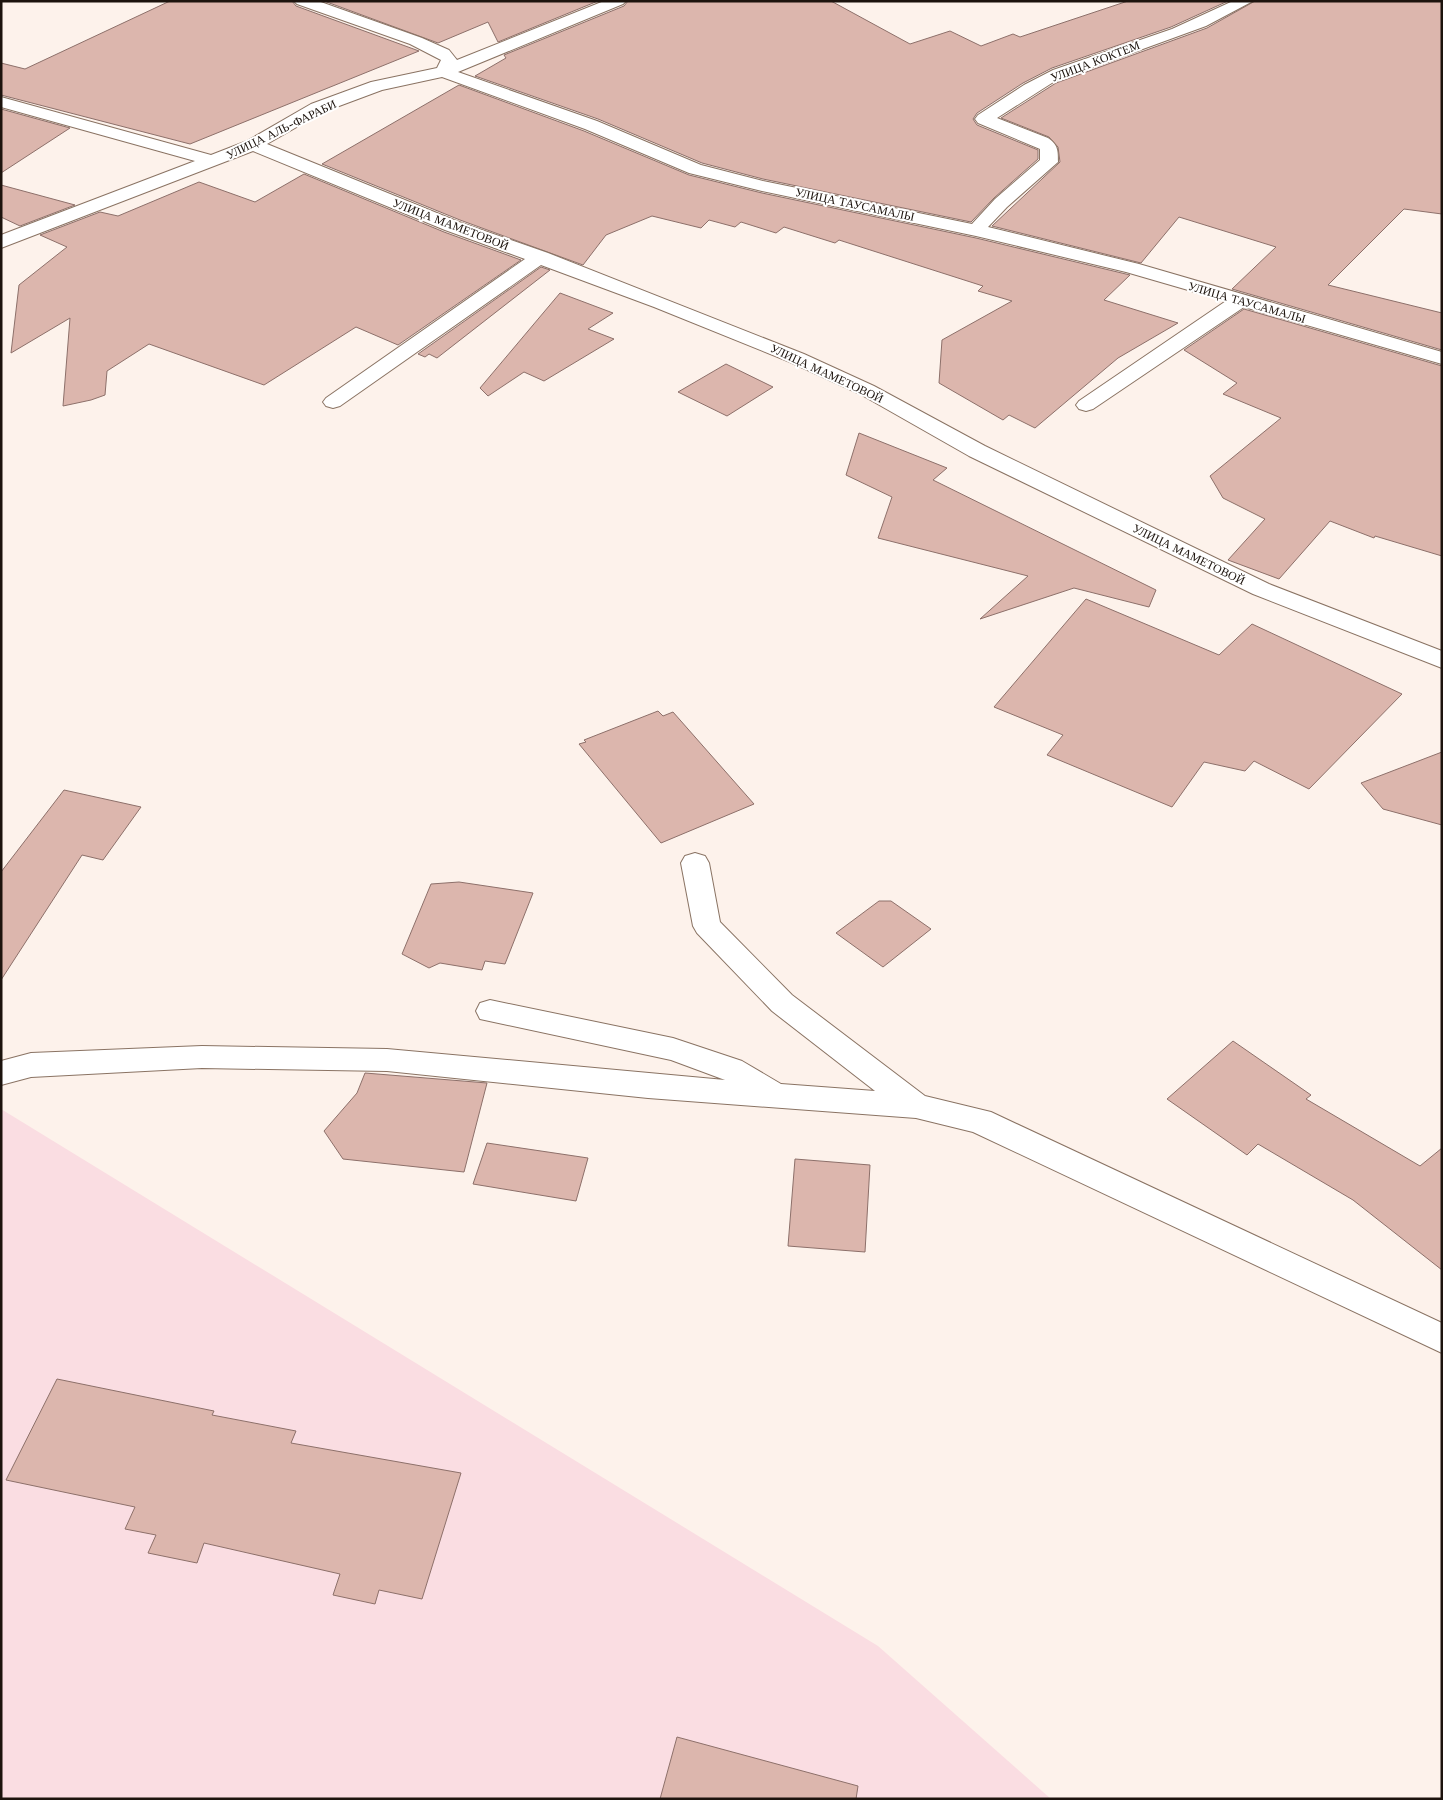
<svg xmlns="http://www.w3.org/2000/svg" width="1443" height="1800" font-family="'Libre Baskerville',serif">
<rect width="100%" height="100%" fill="#fdf2eb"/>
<path fill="#fadde2" d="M1 1109 878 1646 1051 1799H1Z"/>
<path fill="#dcb6ad" stroke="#8d706a" d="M170 1H292L296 6 419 51 190 144 1 95V63L25 69Z
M324 1H598L498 42 488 22 438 43Z
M628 1H831L910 44 950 31 981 46 1013 34 1020 37 1128 1H1228L1171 27 1052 68 1023 83 977 113 973 119 977 125 1038 150V159L994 198 971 222 763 179 702 163 598 119 475 76 506 58 504 55 624 6Z
M1255 1H1442V214L1404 209 1328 285 1442 313V350L1232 289 1276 247 1179 217 1141 263 992 226 1060 162 1058 147 1049 137 1001 118 1056 83 1207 28Z
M459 85 584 131 689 175 762 193 976 238 1130 275 1104 300 1178 323 1118 358 1035 428 1009 415 1003 420 939 383 942 340 1012 301 978 291 983 286 839 240 835 243 784 227 776 233 741 222 735 227 709 220 701 228 652 216 606 235 583 265 460 220 322 164Z
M1 109 70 128 1 173Z
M304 174 444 232 521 260 398 345 356 327 264 385 149 344 107 371 105 395 91 400 63 406 70 318 11 353 19 285 67 247 40 235 100 212 118 216 199 182 255 202Z
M1 185 75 205 20 226 1 217Z
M541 267 550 270 437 358 429 354 425 357 418 354Z
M560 293 613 313 588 329 614 339 544 381 524 372 488 396 480 388Z
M1244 309 1442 366V556L1375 536 1374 538 1330 521 1279 579 1228 560 1265 519 1223 498 1210 476 1281 418 1223 394 1237 383 1184 350Z
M726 364 773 387 727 416 678 392Z
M859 433 947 468 933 480 1156 590 1149 607 1074 588 980 619 1028 576 878 538 892 497 846 475Z
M1086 599 1219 655 1252 624 1402 694 1309 789 1254 761 1245 771 1204 762 1172 807 1047 755 1063 735 994 707Z
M658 711 663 716 673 712 754 804 661 843 579 744 586 742 584 740Z
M1442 752V825L1383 809 1361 783Z
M64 790 141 807 103 860 82 855 1 980V872Z
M459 882 533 893 505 964 485 961 482 970 440 963 429 968 402 954 431 884Z
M879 901H891L931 929 883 967 836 933Z
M1233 1041 1311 1095 1306 1099 1420 1166 1442 1148V1270L1353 1200 1258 1144 1247 1155 1167 1099Z
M365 1073 487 1083 464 1172 343 1159 324 1131 357 1093Z
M487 1143 588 1158 576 1201 473 1184Z
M795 1159 870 1165 865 1252 788 1246Z
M57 1379 214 1411 212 1415 296 1431 291 1443 461 1473 422 1599 379 1590 375 1604 333 1595 340 1574 204 1543 197 1563 148 1553 156 1535 125 1529 135 1507 6 1480Z
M677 1737 858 1786 856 1799H660Z"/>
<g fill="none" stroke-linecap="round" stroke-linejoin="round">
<g stroke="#8a7363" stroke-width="2">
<path id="minor" d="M294 1H318L422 38 449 50 457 60 604 1H626L623 4 458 72 597 121 701 165 763 181 972 224 995 199 1040 160V149L978 123 975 119 978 115 1024 85 1053 70 1172 29 1233 1H1253L1206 26 1055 81 997 118 1048 138C1058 145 1058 150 1058 162L1007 207 988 227 1139 264 1442 352V364L1244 307 1093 409 1086 411 1079 409 1076 405 1079 401 1226 301 1126 272 976 236 762 191 689 173 585 129 442 77 382 90 323 112 267 144 459 222 548 253 804 354 874 386 985 446 1269 584 1442 651V668L1253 594 969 456 860 394 790 362 654 307 541 265 340 406 333 408 326 406 323 402 326 398 525 259 445 230 253 151 1 248V235L195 161 1 107V97L211 155 247 141 311 104 371 82 437 68 441 60 410 44 297 4Z
M695 853 705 856 709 863 720 922 792 995 925 1096 991 1112 1442 1323V1353L973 1132 916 1118 648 1098 387 1071 202 1068 31 1077 1 1085V1061L31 1053 202 1046 387 1049 725 1080 671 1060 480 1019 476 1011 480 1003 490 1000 673 1038 742 1061 781 1084 875 1091 772 1011 697 933 693 926 681 863 685 856Z"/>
</g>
<use href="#minor" fill="#fff" fill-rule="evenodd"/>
</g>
<g text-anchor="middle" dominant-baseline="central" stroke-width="4" stroke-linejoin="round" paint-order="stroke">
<g font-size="12" fill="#1c130d" stroke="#fff">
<text transform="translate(1095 61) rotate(-21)">УЛИЦА КОКТЕМ</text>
<text transform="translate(281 129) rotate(-26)">УЛИЦА АЛЬ-ФАРАБИ</text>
<text transform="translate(855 204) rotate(12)">УЛИЦА ТАУСАМАЛЫ</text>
<text transform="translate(451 224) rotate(21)">УЛИЦА МАМЕТОВОЙ</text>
<text transform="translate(1247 302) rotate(16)">УЛИЦА ТАУСАМАЛЫ</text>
<text transform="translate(827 373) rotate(25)">УЛИЦА МАМЕТОВОЙ</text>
<text transform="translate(1189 554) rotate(26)">УЛИЦА МАМЕТОВОЙ</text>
</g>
</g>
<rect width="1443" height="1800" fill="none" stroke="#1c130d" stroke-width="5"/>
</svg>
